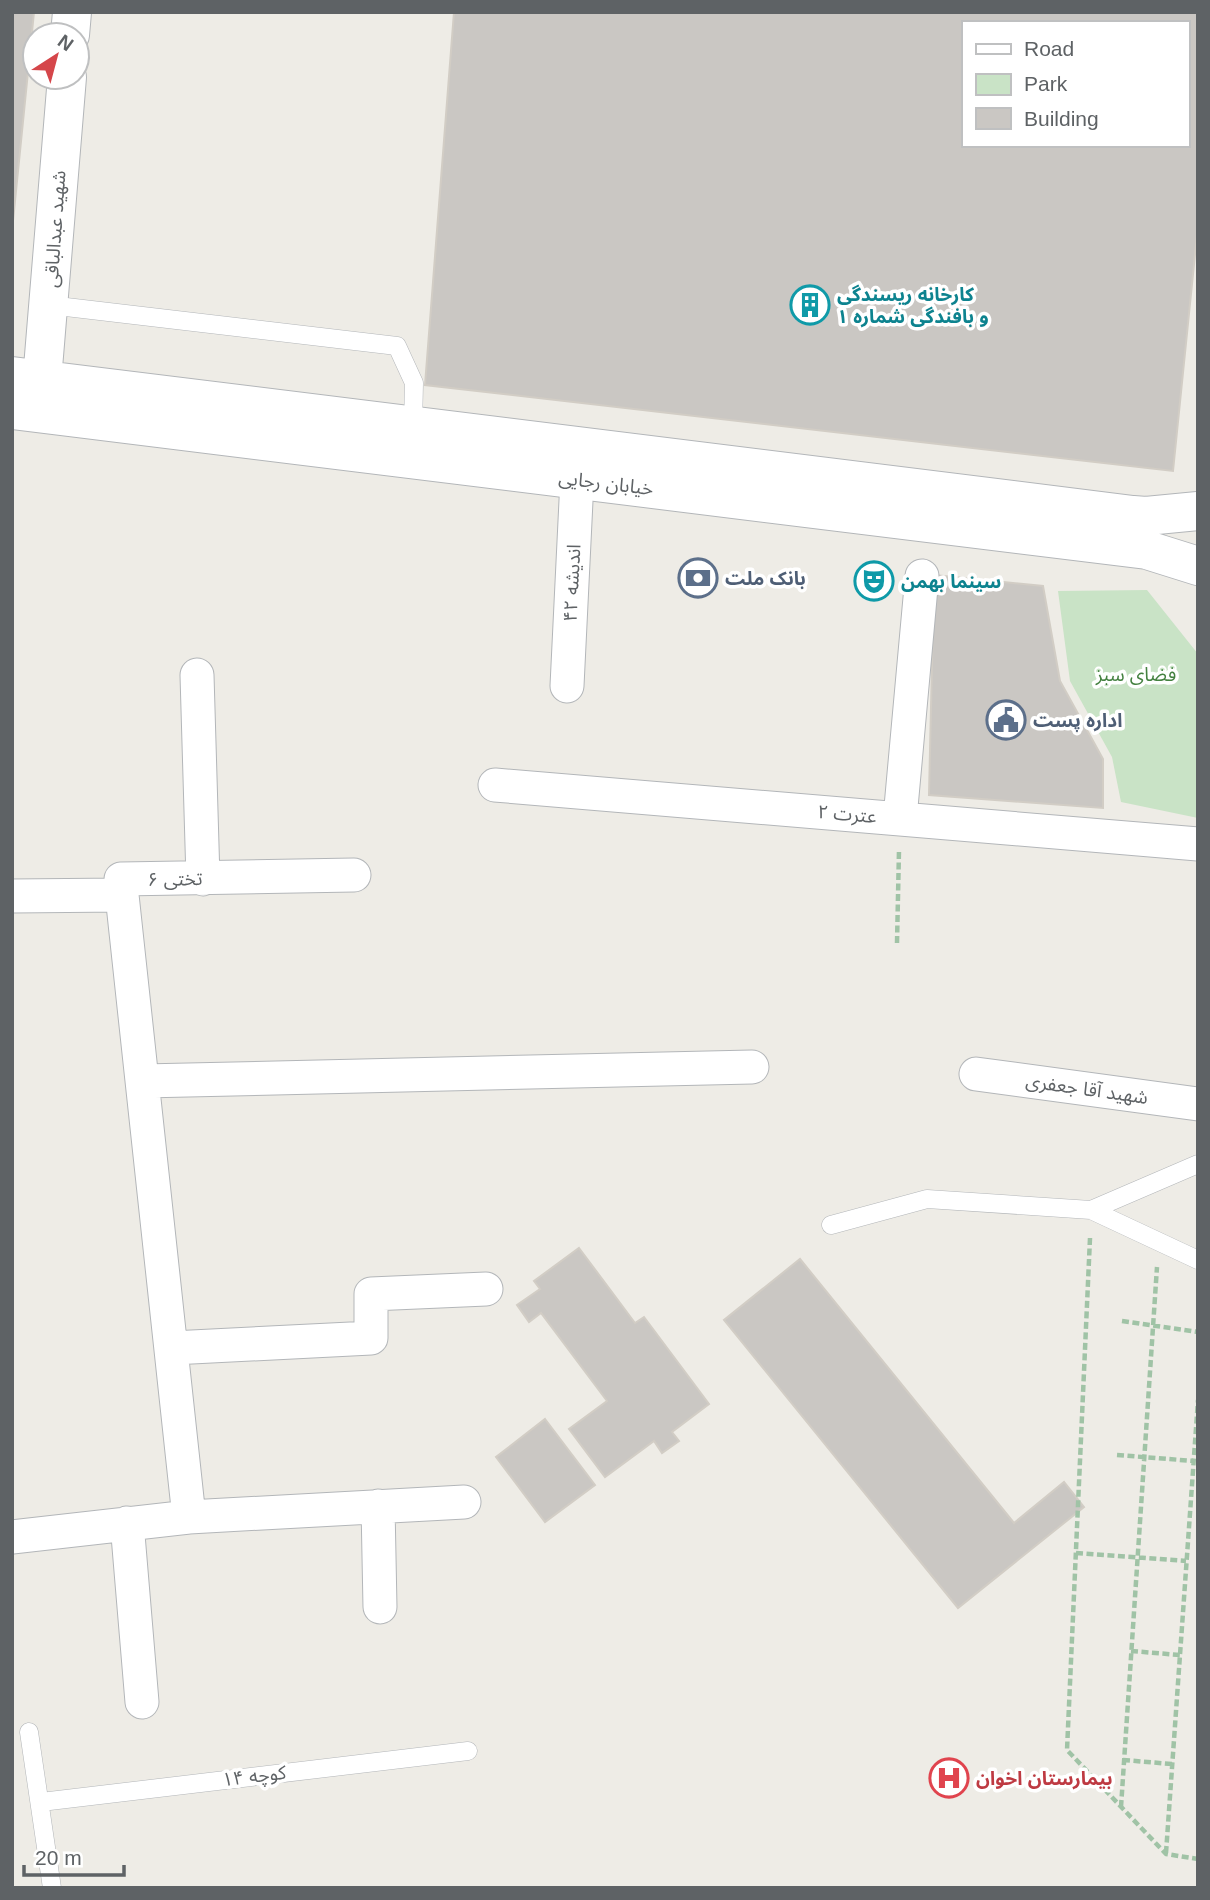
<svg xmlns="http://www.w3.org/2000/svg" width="1210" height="1900" font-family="Arial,'Noto Sans Arabic',sans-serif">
<rect width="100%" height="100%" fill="#eeece6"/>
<path fill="#c9e3c6" d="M1147 590 1198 654V818L1121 802 1112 757 1070 681 1058 591Z"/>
<path fill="#cac7c3" stroke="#d2cdc5" stroke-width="2" fill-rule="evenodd" d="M12 12H34L12 231Z
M454 12H1198V225L1173 471 425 385ZM963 23H1187V145H963Z
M934 575 1043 586 1060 681 1103 759V808L929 795Z
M579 1248 635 1323 644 1317 709 1404 672 1432 679 1441 662 1453 654 1441 605 1477 569 1429 607 1401 541 1313 529 1322 517 1305 540 1289 534 1281Z
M800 1259 1014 1523 1064 1482 1084 1507 958 1608 724 1320Z
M545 1419 595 1485 545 1522 496 1457Z"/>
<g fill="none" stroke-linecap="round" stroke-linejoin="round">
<g stroke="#b3b6b9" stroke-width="19">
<path id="lane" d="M49 305 397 346 414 383 413 426
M1198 1164 1091 1210 1198 1260
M831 1225 927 1199 1091 1210
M29 1732 52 1888
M41 1802 468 1751"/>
</g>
<g stroke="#b3b6b9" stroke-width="35">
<path id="street" d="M197 675 203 879
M567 686 577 480
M495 785 1198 844
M900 818 922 576
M122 895 189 1517
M12 896 122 895 121 879 354 875
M976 1074 1198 1104
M143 1081 752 1067
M172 1348 371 1338V1294L486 1289
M378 1506 380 1607
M127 1523 142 1702
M12 1537 189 1517 464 1502"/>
</g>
<g stroke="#b3b6b9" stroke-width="40">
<path id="secondary" d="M70 35 72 12
M12 376 1133 515 1146 516 1198 511
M42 380 67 77
M12 410 1147 550 1198 566"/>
</g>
<path stroke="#a0c3a6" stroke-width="4.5" stroke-dasharray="7 3.5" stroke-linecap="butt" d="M897 943 899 850
M1090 1238 1067 1750 1166 1854 1198 1859
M1122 1321 1198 1332
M1117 1455 1194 1461
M1076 1553 1186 1561
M1131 1651 1180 1655
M1123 1760 1172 1764
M1121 1807 1157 1267
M1166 1853 1198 1400"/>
<use href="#lane" stroke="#fff" stroke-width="18"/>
<use href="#street" stroke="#fff" stroke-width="33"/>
<use href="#secondary" stroke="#fff" stroke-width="38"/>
</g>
<defs>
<g id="building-ring" transform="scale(2.0125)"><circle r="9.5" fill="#fff" stroke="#0f9aa8" stroke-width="1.5"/><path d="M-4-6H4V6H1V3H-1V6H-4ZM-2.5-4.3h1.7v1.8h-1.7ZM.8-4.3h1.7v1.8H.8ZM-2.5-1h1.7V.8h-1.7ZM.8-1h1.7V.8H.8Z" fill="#0f9aa8"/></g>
<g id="bank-ring" transform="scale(2.0125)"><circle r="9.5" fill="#fff" stroke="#5c6f8a" stroke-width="1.5"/><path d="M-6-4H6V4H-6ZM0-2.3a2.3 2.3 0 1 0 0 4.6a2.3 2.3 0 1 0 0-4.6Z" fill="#5c6f8a"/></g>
<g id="theatre-ring" transform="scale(2.0125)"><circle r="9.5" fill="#fff" stroke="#0f9aa8" stroke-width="1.5"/><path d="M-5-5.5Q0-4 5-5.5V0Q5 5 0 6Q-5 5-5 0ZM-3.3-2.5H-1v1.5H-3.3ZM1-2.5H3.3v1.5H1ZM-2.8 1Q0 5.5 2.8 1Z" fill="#0f9aa8"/></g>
<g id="civic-ring" transform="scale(2.0125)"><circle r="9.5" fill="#fff" stroke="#5c6f8a" stroke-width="1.5"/><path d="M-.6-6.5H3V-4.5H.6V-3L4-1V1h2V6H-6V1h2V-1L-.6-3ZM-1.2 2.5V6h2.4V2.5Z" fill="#5c6f8a"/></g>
<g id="hospital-ring" transform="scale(2.0125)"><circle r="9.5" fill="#fff" stroke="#e0444e" stroke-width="1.5"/><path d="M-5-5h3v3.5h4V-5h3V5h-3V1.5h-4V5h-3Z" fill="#e0444e"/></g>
</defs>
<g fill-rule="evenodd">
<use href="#building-ring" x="810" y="305"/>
<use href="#bank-ring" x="698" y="578"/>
<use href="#theatre-ring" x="874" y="581"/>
<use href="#civic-ring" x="1006" y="720"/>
<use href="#hospital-ring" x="949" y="1778"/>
</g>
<g text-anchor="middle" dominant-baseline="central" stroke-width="7" stroke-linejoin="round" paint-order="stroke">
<g font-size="19" fill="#5e6265" stroke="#fff">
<text transform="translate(55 229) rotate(-86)">شهید عبدالباقی</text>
<text transform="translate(606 483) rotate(7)">خیابان رجایی</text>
<text transform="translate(572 583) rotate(-87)">اندیشه ۴۲</text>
<text transform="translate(847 814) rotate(5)">عترت ۲</text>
<text transform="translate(175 879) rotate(-1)">تختی ۶</text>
<text transform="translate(1087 1089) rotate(8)">شهید آقا جعفری</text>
<text transform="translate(254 1776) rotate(-7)">کوچه ۱۴</text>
</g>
<g font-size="19" font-weight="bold" fill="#0d838f" stroke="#fff" text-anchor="start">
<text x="837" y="294">کارخانه ریسندگی<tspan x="837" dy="22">و بافندگی شماره ۱</tspan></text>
<text x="901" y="581">سینما بهمن</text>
</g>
<g font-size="19" font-weight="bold" fill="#4e5e75" stroke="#fff" text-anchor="start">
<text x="725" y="578">بانک ملت</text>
<text x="1033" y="720">اداره پست</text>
</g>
<g font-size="19" fill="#448140" stroke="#fff">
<text x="1136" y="674">فضای سبز</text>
</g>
<g font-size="19" font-weight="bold" fill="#be3a42" stroke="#fff" text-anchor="start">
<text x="976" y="1778">بیمارستان اخوان</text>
</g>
</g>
<rect width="1210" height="1900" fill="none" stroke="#5e6265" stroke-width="28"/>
<rect x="962" y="21" width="228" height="126" fill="#ffffff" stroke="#bfc0c1" stroke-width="2"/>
<rect x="976" y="44" width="35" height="10" fill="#ffffff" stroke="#bfc0c1" stroke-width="2"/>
<text x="1024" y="56" font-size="21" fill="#5e6265">Road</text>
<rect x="976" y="74" width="35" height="21" fill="#c9e3c6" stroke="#bfc0c1" stroke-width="2"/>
<text x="1024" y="91" font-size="21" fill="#5e6265">Park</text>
<rect x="976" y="108" width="35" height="21" fill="#cac7c3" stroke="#bfc0c1" stroke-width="2"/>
<text x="1024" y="126" font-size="21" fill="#5e6265">Building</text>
<g transform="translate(56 56) rotate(36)"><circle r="33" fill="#ffffff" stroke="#bfc0c1" stroke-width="2"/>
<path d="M0-5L12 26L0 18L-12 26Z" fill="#d5464a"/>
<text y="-10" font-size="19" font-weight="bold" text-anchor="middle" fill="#5e6265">N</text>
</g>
<path d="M24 1865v10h100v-10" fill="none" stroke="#5e6265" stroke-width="3.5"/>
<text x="35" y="1865" font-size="21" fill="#5e6265" stroke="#ffffff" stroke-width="5" paint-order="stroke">20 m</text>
</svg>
